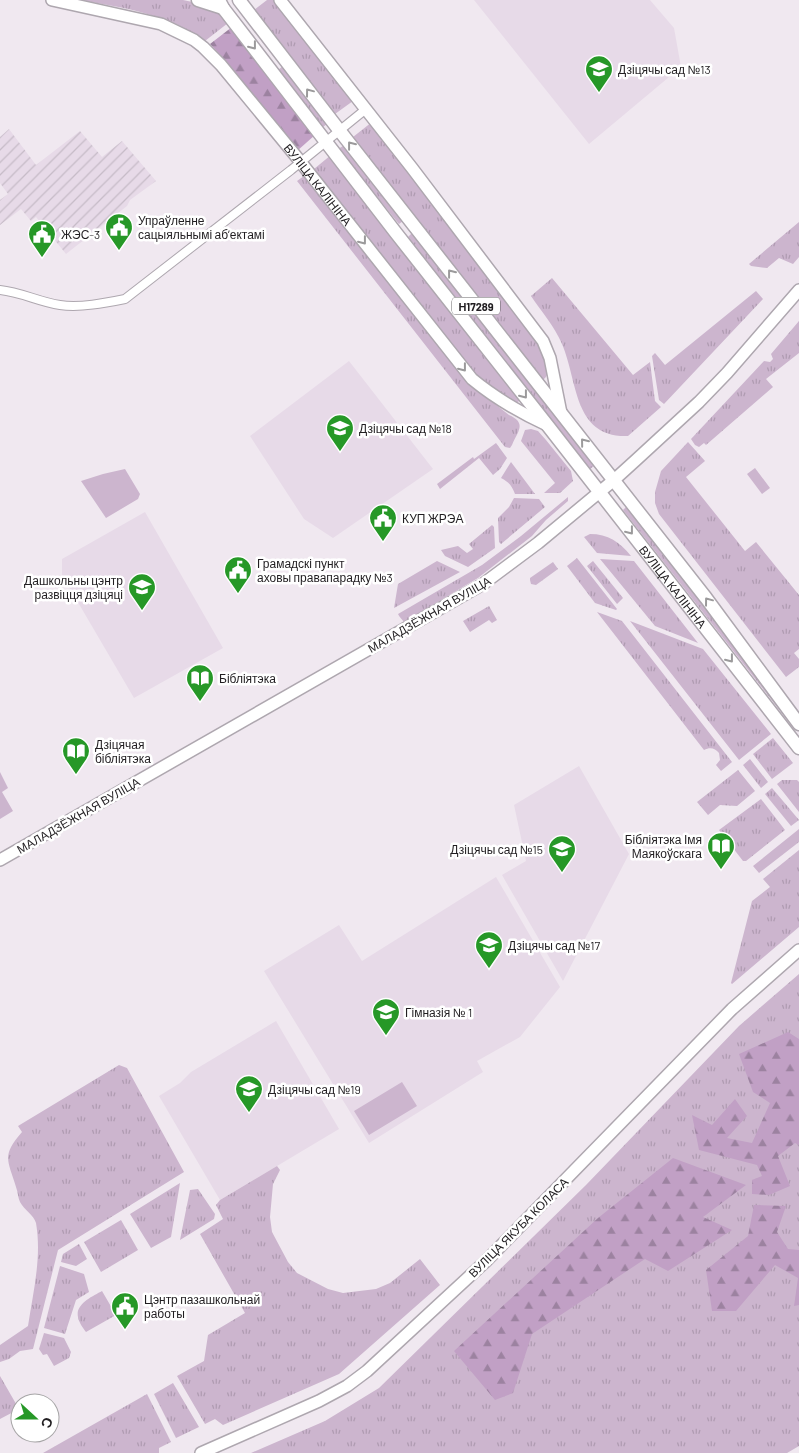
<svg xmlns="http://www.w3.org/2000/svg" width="799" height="1453" font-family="Barlow,sans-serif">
<defs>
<pattern id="industrial-furrows" width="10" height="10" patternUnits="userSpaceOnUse" patternTransform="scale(1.25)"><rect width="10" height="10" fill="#e7dae8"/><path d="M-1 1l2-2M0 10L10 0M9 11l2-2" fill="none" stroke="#c6bbc7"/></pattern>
<pattern id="grass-tufts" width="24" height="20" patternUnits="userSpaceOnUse" patternTransform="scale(1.25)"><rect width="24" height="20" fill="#ccb5ce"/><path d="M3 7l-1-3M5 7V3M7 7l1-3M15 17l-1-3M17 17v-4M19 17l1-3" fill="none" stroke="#af9bb1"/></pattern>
<pattern id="forest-firs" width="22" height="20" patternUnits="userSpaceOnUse" patternTransform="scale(1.25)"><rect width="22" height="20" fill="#c1a0c5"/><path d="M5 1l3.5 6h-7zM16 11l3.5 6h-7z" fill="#9c82a0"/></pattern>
</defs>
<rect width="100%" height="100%" fill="#f0e8f0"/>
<path fill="#e7dae8" d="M474 0H650L674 28 681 67 589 144Z
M349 361 433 469 333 538 304 519 250 436Z
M145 512 223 648 134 698 62 575V559Z
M579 766 629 854 563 981 502 875 526 861 514 805Z
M496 877 560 987 520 1037 477 1061 483 1072 369 1143 264 971 339 925 362 961Z
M276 1021 339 1129 220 1200 159 1096 180 1083 191 1072Z"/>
<path fill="url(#industrial-furrows)" d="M9 129 36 165 80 131 102 157 122 141 156 181 130 200 127 206 66 254 36 217 31 221 21 209 0 225V200L8 194 0 183V137Z"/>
<path fill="url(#grass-tufts)" d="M81 0H183L197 3 220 12 228 23 205 41C170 14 123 8 81 0Z
M267 0H274L353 101 335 114 254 10Z
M283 66 327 124 323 127 278 70Z
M372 122 540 344C543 353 553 372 544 379H540L353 137Z
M343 146 403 221 399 224 338 149Z
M331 155 520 396V400L517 403H513L475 376 314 169Z
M304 176 467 382 509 415C527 423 518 431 512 445L510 448 505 447 297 181Z
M799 222V257L793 264 779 258 767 268 751 266 749 264Z
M412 233 594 466 590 469 408 237Z
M552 278 633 375 650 362 655 401 661 407 628 436C573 438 578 381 562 344 555 327 541 311 531 296Z
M756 291 763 299 664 404 659 400 652 356 655 353 665 365Z
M799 321V353L766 379 773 387 706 445 704 443 699 447 695 445 691 439 764 361 770 362 773 359 771 354Z
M531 429 538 431 546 440 571 471 573 481 560 493H544L555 483 521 441 525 430Z
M688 442 705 461 686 477 745 551 756 542 799 595V649L794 653 799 659V667L786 677 659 514 655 503V492L661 471Z
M496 443 507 458 500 469 493 475 479 458 440 489 437 484 473 457 474 459Z
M511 462 535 494H515C512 486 509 482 501 478Z
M568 497V501L546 520 532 536 478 578 404 622C402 619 399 617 398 614L482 565 521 536Z
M514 498 539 499 545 507 501 544 499 542 498 518 509 507Z
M626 507 792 717 788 721 623 510Z
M492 525 494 527 495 548 468 567 445 556 441 550 458 546 467 553 473 549 469 544Z
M590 534C608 534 620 542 631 556L597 553 584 537Z
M577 558 617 609 616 610 595 603 567 566Z
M600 559 634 561 698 643 655 626Z
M437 561 460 572 394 608 398 584Z
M593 561 623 598 617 604 587 566Z
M553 562 558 569 536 585 531 584 530 580V578Z
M489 606 497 620 492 623 489 620 470 632 463 621Z
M597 612 622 621 732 762 721 771 716 765 720 760 719 753C715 748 710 747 704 750Z
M630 621 703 649 771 734 739 760Z
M773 738 793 763 772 779 753 754Z
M750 759 768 782 761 788 743 765Z
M738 770 755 791 737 806 720 805 708 815 697 802Z
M782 780H797L799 782V812L777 784Z
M772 788 799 820 791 826 765 794Z
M761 799 785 830 746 861H743L719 830Z
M799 829V842L759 873 753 866Z
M799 850V927L732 984 731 983 752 901 770 887 763 879Z
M799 974V1446L787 1453H251L325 1421 379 1388 586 1185 739 1026Z
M119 1065 127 1068 184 1172 58 1250 33 1349 20 1351 9 1359 0 1362V1345L28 1326C33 1293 42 1257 36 1223 34 1215 24 1210 20 1202 18 1198 18 1192 16 1187 8 1160 1 1156 22 1132L18 1126Z
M277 1166 280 1170 273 1184 270 1217 272 1232 288 1262 297 1273 328 1289 343 1293 376 1289 390 1283 420 1259 440 1285 339 1374 223 1425 215 1419 205 1424 177 1376 204 1361 208 1335 245 1313 200 1234 223 1219 216 1205 220 1200Z
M180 1183 171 1237 151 1248 130 1214Z
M198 1189 215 1214 214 1219 180 1240 190 1190Z
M121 1220 138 1250 101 1272 84 1242Z
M79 1244 87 1259 76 1266 61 1262 63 1254Z
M60 1266 84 1274 89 1292 76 1300 65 1334 44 1328Z
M102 1291 116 1315 86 1332C83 1328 79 1323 78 1317 75 1304 93 1296 102 1291Z
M44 1333 64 1338 71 1352 69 1358 54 1366 47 1354 43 1355 39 1349Z
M0 1376 19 1409 0 1419Z
M173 1383 199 1427 176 1438 154 1394Z
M147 1394 171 1442 159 1448V1453H43Z"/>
<path fill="url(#forest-firs)" d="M232 27 315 135 297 151 226 61 210 44Z
M788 1032 799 1039V1145L795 1143 778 1156 790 1186 769 1195 752 1194V1180L762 1176 757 1165 699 1150 692 1115 712 1125 735 1099 747 1116 727 1138 752 1143 770 1103 753 1092 739 1054Z
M673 1158 746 1185 703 1217 732 1230 668 1271 645 1259 532 1334 513 1393 495 1400 454 1351 598 1218Z
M754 1205 786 1206 777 1232 788 1249 799 1250V1305L794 1306 798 1278 775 1265 736 1311H712L706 1270 748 1236Z"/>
<path fill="#ccb5ce" d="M755 468 770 488 762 494 747 474Z
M125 469 140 494 138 499 106 518 81 481 103 474Z
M0 772 8 788 2 792 13 811 0 819Z
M402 1082 417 1106 369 1135 354 1111Z"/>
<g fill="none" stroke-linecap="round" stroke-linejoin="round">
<g stroke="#aea7af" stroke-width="10">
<path id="street" d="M0 290C21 292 39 302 60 305 80 308 105 303 125 299L291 170 366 109"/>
</g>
<g stroke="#aea7af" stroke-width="14">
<g id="secondary">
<path id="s1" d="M52 0 161 24 194 40 203 47 221 65 295 155 472 379C495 398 519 412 547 425"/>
<path d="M280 0 412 168 543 341 550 358 561 413"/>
<path d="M0 860 483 584 538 543 614 480 636 460 699 402 727 373 799 290"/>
<path d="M201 1453 319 1401 347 1386 367 1371 486 1261 732 1009 799 950"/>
</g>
</g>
<g stroke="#aea7af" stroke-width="15">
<g id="primary">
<path d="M198 0 223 8"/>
<path id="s2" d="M219 0 223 8 396 233 548 426 799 748"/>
<path d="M239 0 339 130 706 598 799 724"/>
</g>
</g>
<use href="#street" stroke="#fff" stroke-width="8"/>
<use href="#secondary" stroke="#fff" stroke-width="11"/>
<use href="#primary" stroke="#fff" stroke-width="12"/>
</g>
<defs><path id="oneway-chevron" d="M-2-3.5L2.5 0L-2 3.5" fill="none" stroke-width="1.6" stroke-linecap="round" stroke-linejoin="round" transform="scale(1.25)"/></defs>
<g stroke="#9b9a9b">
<use href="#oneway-chevron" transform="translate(253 46) rotate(52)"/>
<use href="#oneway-chevron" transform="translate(309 92) rotate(-127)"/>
<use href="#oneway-chevron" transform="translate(351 145) rotate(-128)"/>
<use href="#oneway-chevron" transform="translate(363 241) rotate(52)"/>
<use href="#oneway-chevron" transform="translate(451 273) rotate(-128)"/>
<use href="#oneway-chevron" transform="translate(463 368) rotate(52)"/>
<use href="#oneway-chevron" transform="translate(524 395) rotate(52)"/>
<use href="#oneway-chevron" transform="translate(584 442) rotate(-129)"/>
<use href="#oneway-chevron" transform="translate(630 531) rotate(52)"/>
<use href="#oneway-chevron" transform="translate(708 601) rotate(-127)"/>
<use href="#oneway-chevron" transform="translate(730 659) rotate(52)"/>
</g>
<defs>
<g id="school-pin" transform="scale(1.4375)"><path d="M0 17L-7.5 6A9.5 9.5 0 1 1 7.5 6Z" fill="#269827" stroke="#fff"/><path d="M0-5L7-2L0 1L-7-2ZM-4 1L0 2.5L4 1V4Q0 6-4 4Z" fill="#fff"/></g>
<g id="civic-pin" transform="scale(1.4375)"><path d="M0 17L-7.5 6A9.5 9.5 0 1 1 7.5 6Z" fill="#269827" stroke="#fff"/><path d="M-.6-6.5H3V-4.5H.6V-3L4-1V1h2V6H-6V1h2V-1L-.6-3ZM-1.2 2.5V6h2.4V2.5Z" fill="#fff"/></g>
<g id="library-pin" transform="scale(1.4375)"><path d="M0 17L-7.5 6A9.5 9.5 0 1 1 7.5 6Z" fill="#269827" stroke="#fff"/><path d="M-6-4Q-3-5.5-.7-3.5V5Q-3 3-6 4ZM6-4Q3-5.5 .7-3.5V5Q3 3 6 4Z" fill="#fff"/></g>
</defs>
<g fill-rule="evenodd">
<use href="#school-pin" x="599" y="69"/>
<use href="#civic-pin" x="119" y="227"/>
<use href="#civic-pin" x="42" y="234"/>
<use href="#school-pin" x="340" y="428"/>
<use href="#civic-pin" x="383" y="518"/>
<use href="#civic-pin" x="238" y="570"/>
<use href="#school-pin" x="142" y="587"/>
<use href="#library-pin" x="200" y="678"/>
<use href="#library-pin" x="76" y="751"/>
<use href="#library-pin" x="721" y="846"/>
<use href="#school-pin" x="562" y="849"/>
<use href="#school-pin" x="489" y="945"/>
<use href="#school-pin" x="386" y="1012"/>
<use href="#school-pin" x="249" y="1089"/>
<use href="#civic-pin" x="125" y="1306"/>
</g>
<g text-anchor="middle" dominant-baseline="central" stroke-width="5" stroke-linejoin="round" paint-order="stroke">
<rect fill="#fff" stroke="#646264" stroke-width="1" x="452" y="297.5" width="48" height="17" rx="4"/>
<g font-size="11" font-weight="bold" fill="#211e21">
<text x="476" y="306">Н17289</text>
</g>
<g font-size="12" fill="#211e21" stroke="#fff" text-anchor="start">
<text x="618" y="69">Дзіцячы сад №13</text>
<text x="138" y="220">Упраўленне<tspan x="138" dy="14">сацыяльнымі абʼектамі</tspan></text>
<text x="61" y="234">ЖЭС-3</text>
<text x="359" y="428">Дзіцячы сад №18</text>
<text x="402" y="518">КУП ЖРЭА</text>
<text x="257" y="563">Грамадскі пункт<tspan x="257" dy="14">аховы правапарадку №3</tspan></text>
<text x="123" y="580" text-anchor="end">Дашкольны цэнтр<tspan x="123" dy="14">развіцця дзіцяці</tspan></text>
<text x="219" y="678">Бібліятэка</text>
<text x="95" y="744">Дзіцячая<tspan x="95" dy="14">бібліятэка</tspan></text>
<text x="702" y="839" text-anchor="end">Бібліятэка Імя<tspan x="702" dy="14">Маякоўскага</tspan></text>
<text x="543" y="849" text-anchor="end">Дзіцячы сад №15</text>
<text x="508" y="945">Дзіцячы сад №17</text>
<text x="405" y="1012">Гімназія № 1</text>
<text x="268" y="1089">Дзіцячы сад №19</text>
<text x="144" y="1299">Цэнтр пазашкольнай<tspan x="144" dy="14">работы</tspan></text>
</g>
<g font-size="12" fill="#211e21" stroke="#fff">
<text stroke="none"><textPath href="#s1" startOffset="339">ВУЛІЦА КАЛІНІНА</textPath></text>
<text stroke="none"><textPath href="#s2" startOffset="742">ВУЛІЦА КАЛІНІНА</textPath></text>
<text transform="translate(429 614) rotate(-30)">МАЛАДЗЁЖНАЯ ВУЛІЦА</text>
<text transform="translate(78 815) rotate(-30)">МАЛАДЗЁЖНАЯ ВУЛІЦА</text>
<text transform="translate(518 1227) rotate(-45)">ВУЛІЦА ЯКУБА КОЛАСА</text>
</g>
</g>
<g transform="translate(35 1418) rotate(111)"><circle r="24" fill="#ffffff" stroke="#a6a5a6"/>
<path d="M0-4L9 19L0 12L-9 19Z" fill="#269827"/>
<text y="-8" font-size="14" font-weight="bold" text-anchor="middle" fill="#211e21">С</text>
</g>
</svg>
